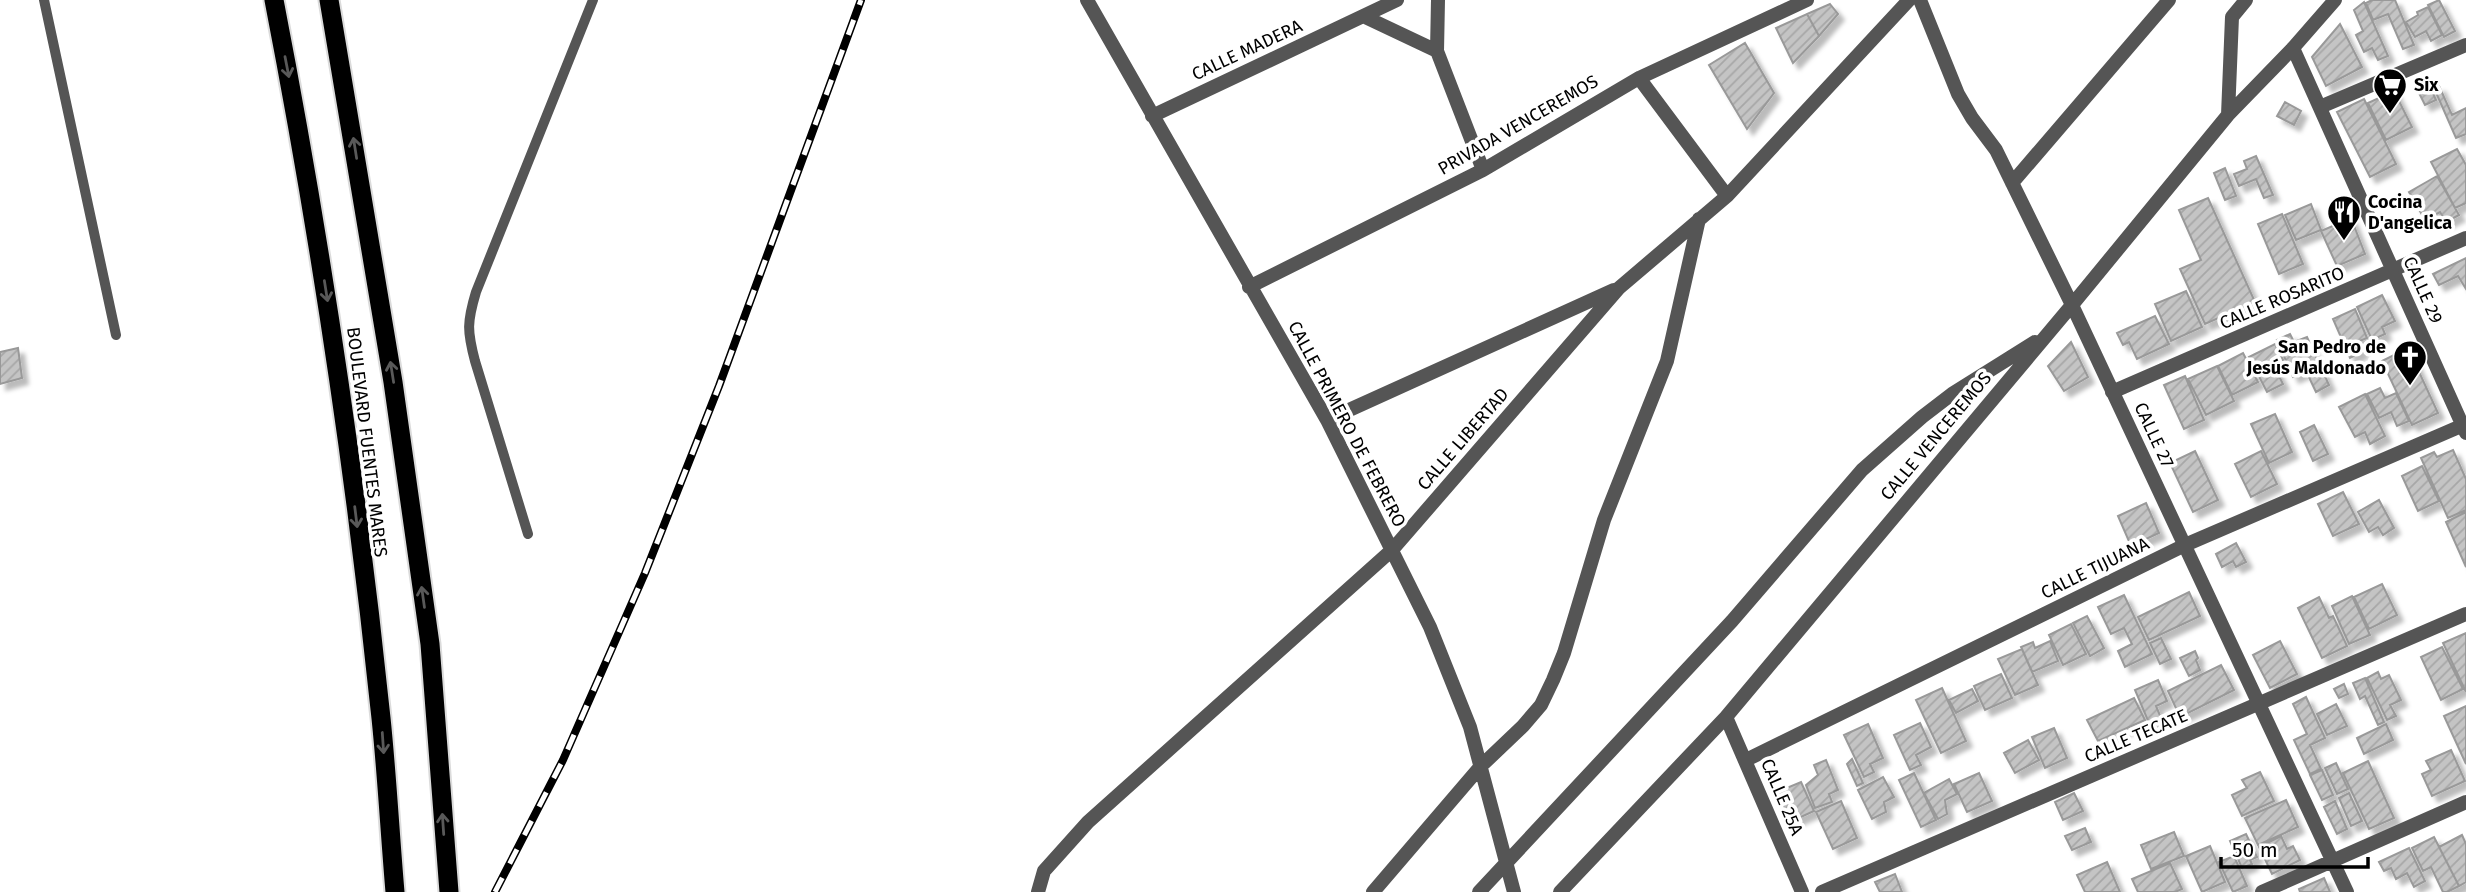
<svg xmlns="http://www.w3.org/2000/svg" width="2466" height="892" font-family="'Fira Sans',sans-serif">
<defs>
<pattern id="building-hatch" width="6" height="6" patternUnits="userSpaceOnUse" patternTransform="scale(1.75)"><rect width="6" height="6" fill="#c4c4c4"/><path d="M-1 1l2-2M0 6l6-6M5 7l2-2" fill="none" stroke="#a7a7a7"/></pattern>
<filter id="shadow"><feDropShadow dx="6" dy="6" stdDeviation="2" flood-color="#0004"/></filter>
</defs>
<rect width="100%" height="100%" fill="#fff"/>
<path fill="url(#building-hatch)" stroke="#999" stroke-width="2" filter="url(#shadow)" d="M2372 0H2395L2414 45 2403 49 2388 14 2373 20 2366 3Z
M2439 0 2455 31 2444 37 2428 5Z
M2364 2 2388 56 2378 60 2372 48 2364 52 2356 35 2363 31 2354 10Z
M1830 4 1838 14 1819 36 1807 14Z
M2428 7 2442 35 2431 41 2426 31 2415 37 2406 22 2418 15 2417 12Z
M1807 14 1819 36 1793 63 1776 28Z
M2340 24 2362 67 2326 86 2312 57Z
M1745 43 1774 93 1747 129 1709 65Z
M2427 80 2436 100 2425 105 2415 85Z
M2439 86 2452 115 2466 108V134L2456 138 2434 88Z
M2394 91 2412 127 2386 140 2368 103Z
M2364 99 2396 164 2370 177 2337 112Z
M2285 102 2301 111 2294 125 2277 116Z
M2457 149 2466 165V203L2455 208 2431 162Z
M2256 156 2273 195 2264 198 2256 179 2239 186 2234 174 2247 169 2244 161Z
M2225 168 2236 196 2225 200 2214 173Z
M2437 176 2459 215 2446 222 2440 212 2425 220 2409 192Z
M2208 198 2255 302 2205 324 2180 269 2201 260 2179 210Z
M2311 204 2321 230 2296 240 2285 215Z
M2282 214 2303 264 2279 274 2258 224Z
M2351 218 2365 254 2337 266 2321 231Z
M2466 258V289L2458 276 2439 285 2433 274Z
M2186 291 2202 327 2171 341 2155 304Z
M2382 295 2395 321 2382 327 2385 334 2372 340 2357 307Z
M2355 309 2367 338 2357 342 2362 352 2350 358 2333 319Z
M2155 316 2169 344 2137 359 2129 342 2123 345 2117 333Z
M2290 334 2294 342 2307 337 2329 385 2316 392 2306 371 2293 377 2277 340Z
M2071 342 2088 377 2064 391 2048 366Z
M2275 344 2285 364 2275 368 2283 384 2267 392 2249 357Z
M18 348 22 378 0 384V352Z
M2408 348 2438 413 2412 425 2382 361Z
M2243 353 2258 382 2232 395 2218 366Z
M2217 366 2234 401 2206 415 2188 379Z
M2185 376 2204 420 2184 429 2164 385Z
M2380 388 2385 398 2396 393 2409 421 2397 426 2391 412 2379 418 2367 394Z
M2365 394 2385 436 2370 444 2365 432 2355 437 2339 407Z
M2275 414 2292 452 2269 463 2251 424Z
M2314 425 2328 454 2313 461 2300 432Z
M2453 450 2466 479V510L2448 518 2421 458 2434 452 2437 457Z
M2195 451 2218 500 2193 512 2170 463Z
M2261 451 2277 484 2251 497 2235 464Z
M2422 466 2439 501 2418 511 2402 476Z
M2343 492 2359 524 2333 536 2318 504Z
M2379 500 2394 528 2383 535 2378 527 2369 532 2358 512Z
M2146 503 2159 533 2131 546 2118 516Z
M2466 512V567L2446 522Z
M2236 543 2246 562 2236 567 2233 561 2222 567 2216 554Z
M2382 584 2397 615 2369 629 2354 597Z
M2189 592 2200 616 2149 640 2138 617Z
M2124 595 2152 654 2125 667 2118 651 2132 644 2124 628 2111 634 2098 607Z
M2352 596 2370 635 2349 644 2332 606Z
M2319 597 2329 618 2333 616 2347 646 2322 658 2298 608Z
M2087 616 2104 648 2090 656 2073 623Z
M2071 624 2086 654 2063 665 2049 635Z
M2466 633V692L2443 643Z
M2161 638 2171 659 2160 664 2150 643Z
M2050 641 2058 661 2032 672 2021 647 2033 642 2035 648Z
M2280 641 2297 674 2270 688 2253 655Z
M2442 647 2463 689 2441 700 2421 657Z
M2022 649 2038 685 2015 695 1998 659Z
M2195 651 2198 658 2196 660 2200 670 2189 676 2180 658Z
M2221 665 2234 690 2180 717 2168 691Z
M2378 672 2381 679 2389 675 2401 700 2390 705 2396 716 2387 720 2367 678Z
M2001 674 2012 698 1985 710 1974 686Z
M2365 678 2384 722 2378 725 2365 696 2360 699 2353 683Z
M2158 680 2167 701 2156 706 2161 718 2149 723 2135 690Z
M2344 684 2348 694 2339 698 2334 689Z
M1942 688 1966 741 1941 753 1916 700Z
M1972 689 1978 701 1956 713 1949 700Z
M2306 697 2325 738 2310 745 2321 769 2310 774 2294 740 2307 734 2293 704Z
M2134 698 2145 720 2098 741 2087 720Z
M2336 704 2347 726 2327 735 2317 714Z
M2466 706V764L2444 716Z
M1920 723 1931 747 1916 755 1921 765 1910 770 1894 735Z
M1868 724 1883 758 1870 764 1874 772 1864 777 1844 735Z
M2386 724 2393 740 2364 754 2357 738Z
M2054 728 2067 758 2045 768 2032 737Z
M2028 740 2039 760 2015 773 2004 753Z
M2451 750 2465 781 2432 796 2422 774 2431 770 2426 761Z
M1852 759 1863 783 1857 786 1847 764Z
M1826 760 1838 790 1829 794 1832 802 1815 808 1806 785 1818 775 1814 765Z
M2368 761 2394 818 2369 829 2343 773Z
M2336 763 2348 789 2337 794 2325 768Z
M2322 770 2333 795 2322 800 2310 775Z
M2260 772 2274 801 2242 816 2232 795 2247 788 2242 780Z
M1914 773 1936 820 1921 827 1899 780Z
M1979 773 1992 801 1967 812 1954 784Z
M1883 777 1894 797 1884 802 1886 812 1872 819 1858 790Z
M1949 779 1957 794 1945 800 1947 814 1938 819 1924 793Z
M1801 782 1814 811 1790 822 1777 792Z
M2074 793 2083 811 2063 820 2055 802Z
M2349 793 2362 821 2351 826 2339 798Z
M2286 800 2298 827 2258 845 2245 818Z
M1841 801 1857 838 1833 849 1816 812Z
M2335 801 2347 829 2337 834 2324 807Z
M2085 828 2091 842 2072 850 2065 836Z
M2174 832 2184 856 2151 869 2141 845Z
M2246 834 2257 857 2250 860 2252 864 2242 868 2230 841Z
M2462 835 2466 844V882L2459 886 2439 847Z
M2281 836 2287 849 2293 846 2300 860 2272 874 2259 847Z
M2434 837 2459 886 2447 892H2443L2431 867 2423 871 2412 848Z
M2210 846 2225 882 2202 892 2186 856Z
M2409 848 2425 881 2414 887 2407 873 2396 879 2391 868 2384 871 2379 862Z
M2234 856 2247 886 2233 892 2219 862Z
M2107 862 2120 892H2085L2077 875Z
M2170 863 2182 889 2175 892H2138L2132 879Z
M1895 874 1902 892H1880L1875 882Z
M2324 878 2330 892H2300L2299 889Z"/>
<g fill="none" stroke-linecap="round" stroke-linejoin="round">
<g stroke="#dbdbdb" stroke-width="23">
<path id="trunk" d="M274 0C320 237 356 477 381 718 387 776 390 834 395 892
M329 0 393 382 430 644 449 892"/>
</g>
<path stroke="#555" stroke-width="10" d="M44 0 116 335
M528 534 475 361C467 331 467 322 476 292L593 0"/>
<path stroke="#555" stroke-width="14" d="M1087 0 1327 420 1430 627 1470 727 1514 892
M1438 0 1437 51 1483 170
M1920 0 1958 94 1972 118 1996 150 2072 305 2347 892
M1363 16 1437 51
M2293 48 2466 433
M1639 78 1727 196
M2320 107 2466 45
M2228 115 2232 17 2246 0
M1152 116 1397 0
M2012 183 2169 0
M1249 287 1483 170 1639 78 1807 0
M2112 392 2466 238
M1327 420 1614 290
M1726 717 1802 892
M1746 760 2185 545 2466 424
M1038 892 1044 871 1088 822 1392 550 1619 288 1727 196 1909 0
M1373 892 1481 766 1523 726 1541 705 1553 680 1564 653 1604 520 1667 361 1699 219
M1479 892 1732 621 1862 470 1922 417 1952 394 2035 342
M1560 892 1726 717 2072 305 2228 115 2293 48 2335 0
M1822 892 2466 614
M2262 892 2466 802"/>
<use href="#trunk" stroke="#000" stroke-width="19"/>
<g stroke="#000" stroke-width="8">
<path id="rail" d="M495 892 563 760 645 573 719 386 861 0"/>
</g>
<use href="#rail" stroke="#fff" stroke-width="5" stroke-dasharray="16" stroke-linecap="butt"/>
</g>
<defs><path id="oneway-shaft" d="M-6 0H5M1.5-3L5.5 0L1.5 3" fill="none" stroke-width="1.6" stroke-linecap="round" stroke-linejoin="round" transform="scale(1.75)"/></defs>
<g stroke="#595959">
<use href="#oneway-shaft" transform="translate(287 67) rotate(79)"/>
<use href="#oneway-shaft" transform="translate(355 148) rotate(-99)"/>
<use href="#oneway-shaft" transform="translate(326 291) rotate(81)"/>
<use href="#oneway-shaft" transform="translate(392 372) rotate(-99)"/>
<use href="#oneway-shaft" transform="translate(356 517) rotate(83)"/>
<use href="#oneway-shaft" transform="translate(423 597) rotate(-98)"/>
<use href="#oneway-shaft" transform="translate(383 743) rotate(86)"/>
<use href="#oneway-shaft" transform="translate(443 824) rotate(-94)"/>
</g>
<defs>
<g id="supermarket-pin" transform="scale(1.75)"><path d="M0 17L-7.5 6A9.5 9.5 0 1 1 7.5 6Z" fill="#000" stroke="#fff"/><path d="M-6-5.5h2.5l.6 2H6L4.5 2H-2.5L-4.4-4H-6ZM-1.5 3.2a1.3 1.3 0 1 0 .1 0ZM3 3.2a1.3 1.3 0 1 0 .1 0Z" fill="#fff"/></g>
<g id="restaurant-pin" transform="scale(1.75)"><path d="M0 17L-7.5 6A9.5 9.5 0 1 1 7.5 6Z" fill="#000" stroke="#fff"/><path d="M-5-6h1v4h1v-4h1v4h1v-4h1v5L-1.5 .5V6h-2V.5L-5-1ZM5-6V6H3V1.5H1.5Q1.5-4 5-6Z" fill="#fff"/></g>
<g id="church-pin" transform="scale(1.75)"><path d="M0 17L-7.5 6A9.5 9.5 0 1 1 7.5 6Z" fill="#000" stroke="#fff"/><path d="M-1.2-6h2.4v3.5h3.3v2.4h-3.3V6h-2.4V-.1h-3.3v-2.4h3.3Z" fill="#fff"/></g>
</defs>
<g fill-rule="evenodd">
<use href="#supermarket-pin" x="2390" y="85"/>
<use href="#restaurant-pin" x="2344" y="212"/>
<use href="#church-pin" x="2410" y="357"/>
</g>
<g text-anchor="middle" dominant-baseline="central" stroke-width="7" stroke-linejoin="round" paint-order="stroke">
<g font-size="18" fill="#000" stroke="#fff">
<text transform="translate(1247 50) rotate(-25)">CALLE MADERA</text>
<text transform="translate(1518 125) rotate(-30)">PRIVADA VENCEREMOS</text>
<text transform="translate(2423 290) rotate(66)">CALLE 29</text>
<text transform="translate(2282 298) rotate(-23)">CALLE ROSARITO</text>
<text transform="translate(1347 424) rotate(62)">CALLE PRIMERO DE FEBRERO</text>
<text transform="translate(2154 435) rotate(65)">CALLE 27</text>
<text transform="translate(1936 436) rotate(-50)">CALLE VENCEREMOS</text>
<text transform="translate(1463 439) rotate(-49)">CALLE LIBERTAD</text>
<text transform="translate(367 442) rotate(83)">BOULEVARD FUENTES MARES</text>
<text transform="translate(2095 568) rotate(-26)">CALLE TIJUANA</text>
<text transform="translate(2136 736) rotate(-23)">CALLE TECATE</text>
<text transform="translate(1782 797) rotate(67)">CALLE 25A</text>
</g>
<g font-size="18" font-weight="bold" fill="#000" stroke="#fff" text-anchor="start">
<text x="2414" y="85">Six</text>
<text x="2368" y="202">Cocina<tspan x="2368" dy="21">D'angelica</tspan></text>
<text x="2386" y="347" text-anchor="end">San Pedro de<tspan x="2386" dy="21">Jesús Maldonado</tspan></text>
</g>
</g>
<path d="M2221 857v10h147v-10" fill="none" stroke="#000000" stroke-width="3.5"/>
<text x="2232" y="857" font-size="21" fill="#000000" stroke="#ffffff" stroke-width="5" paint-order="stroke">50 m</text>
</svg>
